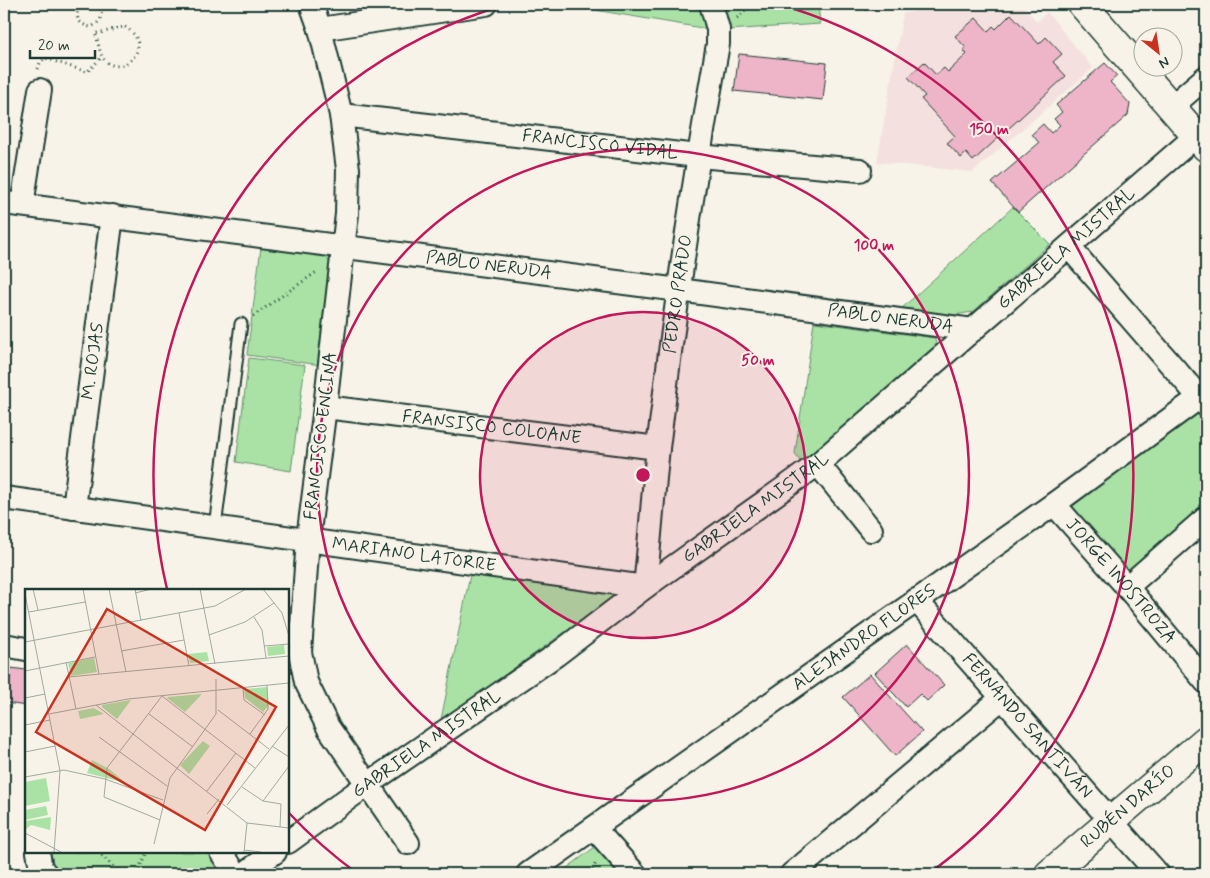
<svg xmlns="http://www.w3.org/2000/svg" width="1210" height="878" font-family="Mynerve,sans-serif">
<rect width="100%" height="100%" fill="#f7f3e8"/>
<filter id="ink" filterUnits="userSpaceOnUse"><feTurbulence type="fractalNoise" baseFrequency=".02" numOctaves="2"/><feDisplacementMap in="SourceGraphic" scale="10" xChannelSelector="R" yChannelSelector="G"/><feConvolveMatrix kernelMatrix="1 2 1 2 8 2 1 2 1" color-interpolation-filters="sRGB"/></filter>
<g filter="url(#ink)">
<path fill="#f4e0df" d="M939 4H1021L1037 22 1047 12 1093 68 973 172 877 162 903 14Z"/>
<path fill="#aae2a6" stroke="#64906d" d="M572 4H818L820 24 727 30 708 29 571 6Z
M1013 207 1050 244 973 312 953 315 901 309Z
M261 247 325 256 335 269 321 365 247 355Z
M814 322 935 338 937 350 802 465 795 453Z
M249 358 305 365 291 471 236 462Z
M1198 410 1206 419V509L1127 578 1069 509Z
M471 570 611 587 613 598 441 720Z
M599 844 626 874H559Z
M51 852H212L229 874H54L49 868Z"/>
<path fill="#eeb5c9" stroke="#1f3d34" d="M865 4H895L896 6 865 10Z
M1011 14 1039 44 1046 37 1062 54 1053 62 1066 76 973 161 966 153 961 158 947 143 955 136 921 99 925 96 908 77 924 62 936 75 944 68 948 72 967 54 963 50 966 48 955 36 976 18 988 31 993 26 996 29Z
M739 54 827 63 823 100 734 91Z
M1105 63 1117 76 1110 82 1130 104 1128 115 1018 212 992 183 1039 143 1032 134 1043 124 1051 133 1060 125 1054 119 1062 112 1056 105Z
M907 644 944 685 927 701 920 694 906 707 875 673Z
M11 668 26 670V706L7 703Z
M870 674 922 732 895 756 843 697Z"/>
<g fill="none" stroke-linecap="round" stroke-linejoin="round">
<g stroke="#1f3d34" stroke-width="15">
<path id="service" d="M215 527 241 324"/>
</g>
<g stroke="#1f3d34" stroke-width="26">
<g id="minor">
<path d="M311 4 320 29 341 115 348 169 347 214 325 407 308 539 300 652 306 682 328 727 408 843"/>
<path d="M320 29 486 4"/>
<path d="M1171 107 1206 77"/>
<path id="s1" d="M341 115 698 156 860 170"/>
<path id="s2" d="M4 203 679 290 973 330"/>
<path d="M22 205 40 90"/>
<path d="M1069 247 1206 405"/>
<path id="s3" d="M325 407 658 448"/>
<path d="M818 464 871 530"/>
<path id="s4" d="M4 498 645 587C650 540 653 494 658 448 674 312 694 178 718 44V29L711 4"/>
<path id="s5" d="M1054 504 1127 587 1206 682"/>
<path id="s6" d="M74 508 112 216"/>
<path d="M1127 587 1206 518"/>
<path id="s7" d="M916 600 1158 874"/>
<path d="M4 645 26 649"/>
<path d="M594 828 635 874"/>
<path id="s8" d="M288 842 368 784 556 655 645 587 818 464 1196 136"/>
<path d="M38 852 41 868 46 874"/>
<path d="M221 852 236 874"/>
<path d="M244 874 275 852"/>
<path id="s9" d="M528 874 1054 504 1200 397"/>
<path d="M792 874 1002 698"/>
</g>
</g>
<g stroke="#1f3d34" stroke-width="31">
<g id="tertiary">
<path id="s10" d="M1049 874 1206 740"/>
</g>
</g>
<g stroke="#1f3d34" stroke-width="31">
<path id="secondary" d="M1082 4 1206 147"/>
</g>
<path stroke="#1f3d34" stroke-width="3" stroke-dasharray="1 4" stroke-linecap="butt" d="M83 4C72 14 78 25 91 27 102 22 105 12 96 4
M737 18 753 4
M125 27C159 47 117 83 102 56 99 51 98 39 95 33 106 33 114 28 125 27Z
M38 69 40 63 45 58 87 72 102 57
M253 316 318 271
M98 852 121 874
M137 874 146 852
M590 874 596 863"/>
<use href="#service" stroke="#f7f3e8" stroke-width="11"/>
<use href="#minor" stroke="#f7f3e8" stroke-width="22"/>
<use href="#tertiary" stroke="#f7f3e8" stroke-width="28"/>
<use href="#secondary" stroke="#f7f3e8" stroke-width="28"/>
</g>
</g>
<circle cx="643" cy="475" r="163" fill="#c2185b" fill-opacity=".12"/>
<g fill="none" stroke="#c2185b" stroke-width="2.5">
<circle cx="643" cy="475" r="163"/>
<circle cx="643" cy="475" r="326"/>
<path d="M358 874A490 490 0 0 1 288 812M167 589A490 490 0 0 1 508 4M778 4A490 490 0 0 1 928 874"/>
</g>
<g text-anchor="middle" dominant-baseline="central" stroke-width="4" stroke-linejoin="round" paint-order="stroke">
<g font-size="18" fill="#1f3d34" stroke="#f7f3e8">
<text stroke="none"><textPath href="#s1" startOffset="261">FRANCISCO VIDAL</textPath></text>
<text stroke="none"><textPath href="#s8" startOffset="980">GABRIELA MISTRAL</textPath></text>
<text stroke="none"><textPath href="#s2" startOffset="489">PABLO NERUDA</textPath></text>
<text stroke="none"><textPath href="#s4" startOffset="942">PEDRO PRADO</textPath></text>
<text stroke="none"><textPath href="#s2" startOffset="894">PABLO NERUDA</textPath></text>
<text stroke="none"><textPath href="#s6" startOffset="148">M. ROJAS</textPath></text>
<text stroke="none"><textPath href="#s3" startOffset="168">FRANSISCO COLOANE</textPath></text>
<text transform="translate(321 436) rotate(-83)">FRANCISCO ENCINA</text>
<text stroke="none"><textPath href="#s8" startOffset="575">GABRIELA MISTRAL</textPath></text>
<text stroke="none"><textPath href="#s4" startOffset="414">MARIANO LATORRE</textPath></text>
<text stroke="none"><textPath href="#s5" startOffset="102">JORGE INOSTROZA</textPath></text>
<text stroke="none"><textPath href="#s9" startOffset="411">ALEJANDRO FLORES</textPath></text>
<text stroke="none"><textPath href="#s7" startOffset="168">FERNANDO SANTIVÁN</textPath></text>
<text stroke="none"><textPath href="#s8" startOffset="170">GABRIELA MISTRAL</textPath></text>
<text stroke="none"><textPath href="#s10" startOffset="104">RUBÉN DARÍO</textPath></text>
</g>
</g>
<g transform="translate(25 589)">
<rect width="264" height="264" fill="#f7f3e8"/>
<path d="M259 56 260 65 243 67 242 58ZM182 63 184 72 165 74 163 65ZM69 69 72 83 46 87 43 74ZM242 98 244 116 238 123 220 109 219 100ZM177 105 160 123 142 109 143 108ZM106 111 92 130 77 118V116ZM69 119 79 125 55 130 53 122ZM178 152 185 157 164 185 155 176ZM67 171 84 180 101 194 62 184ZM21 189 25 212 0 217V193ZM21 217 23 226 0 231V221ZM26 228 25 241 6 236 0 241V232Z" fill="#aae2a6"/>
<path fill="none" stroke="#a1aaa0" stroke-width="1" d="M8 0 13 21M58 0 74 85M84 0 101 83M110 0 116 32M175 0 190 75M238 0 257 24 264 47M110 4 127 0M0 5 35 182 29 263M4 23 60 13M154 24 164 77M229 28 237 41 241 69M184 46 220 33 249 14M0 53 190 17 221 0M239 57 264 55M96 62 159 51M41 73 51 120M0 82 70 68M44 88 264 67M218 99 219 111 240 126M0 109 20 105M71 116 222 234 264 239M193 121 244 160M24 125 103 110 264 94M124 125 168 158M0 136 25 131M225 145 243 120 242 96M74 148 142 197M247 157 264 168M0 163 30 157M0 188 39 181 80 190 138 211M217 198 238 212 256 215 255 238M182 202 211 164M238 212 264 177M202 216 264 136M182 225 194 210M135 231 79 208 82 179 137 107 230 179M0 244 36 263M129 255 145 189 191 125V90M219 261 236 263M219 263 222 234"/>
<path fill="#c8321e" fill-opacity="0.15" stroke="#c8321e" stroke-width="2.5" d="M82 20 251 118 180 241 11 143Z"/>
<rect width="264" height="264" fill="none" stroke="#1f3d34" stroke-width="2.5"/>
</g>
<circle cx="643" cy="475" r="8" fill="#c2185b" stroke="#f7f3e8" stroke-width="2.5"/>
<g font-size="15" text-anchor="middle" font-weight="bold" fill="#c2185b" stroke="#f7f3e8" stroke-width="4" stroke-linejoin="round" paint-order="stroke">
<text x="989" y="134">150 m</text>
<text x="874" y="250">100 m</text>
<text x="758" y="365">50 m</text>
</g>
<rect width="1210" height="878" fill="none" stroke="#f7f3e8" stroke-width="20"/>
<rect x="10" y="10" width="1190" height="858" fill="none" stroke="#1f3d34" stroke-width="2" filter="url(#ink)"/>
<g transform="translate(1158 52) rotate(150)"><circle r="24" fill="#f7f3e8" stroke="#a1aaa0"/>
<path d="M0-4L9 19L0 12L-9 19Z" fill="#c8321e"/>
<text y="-8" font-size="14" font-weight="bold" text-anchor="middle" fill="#1f3d34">N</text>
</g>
<path d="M30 50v8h65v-8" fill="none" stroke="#1f3d34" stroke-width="2.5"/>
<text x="38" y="50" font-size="15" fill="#1f3d34" stroke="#f7f3e8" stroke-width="4" paint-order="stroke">20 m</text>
</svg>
